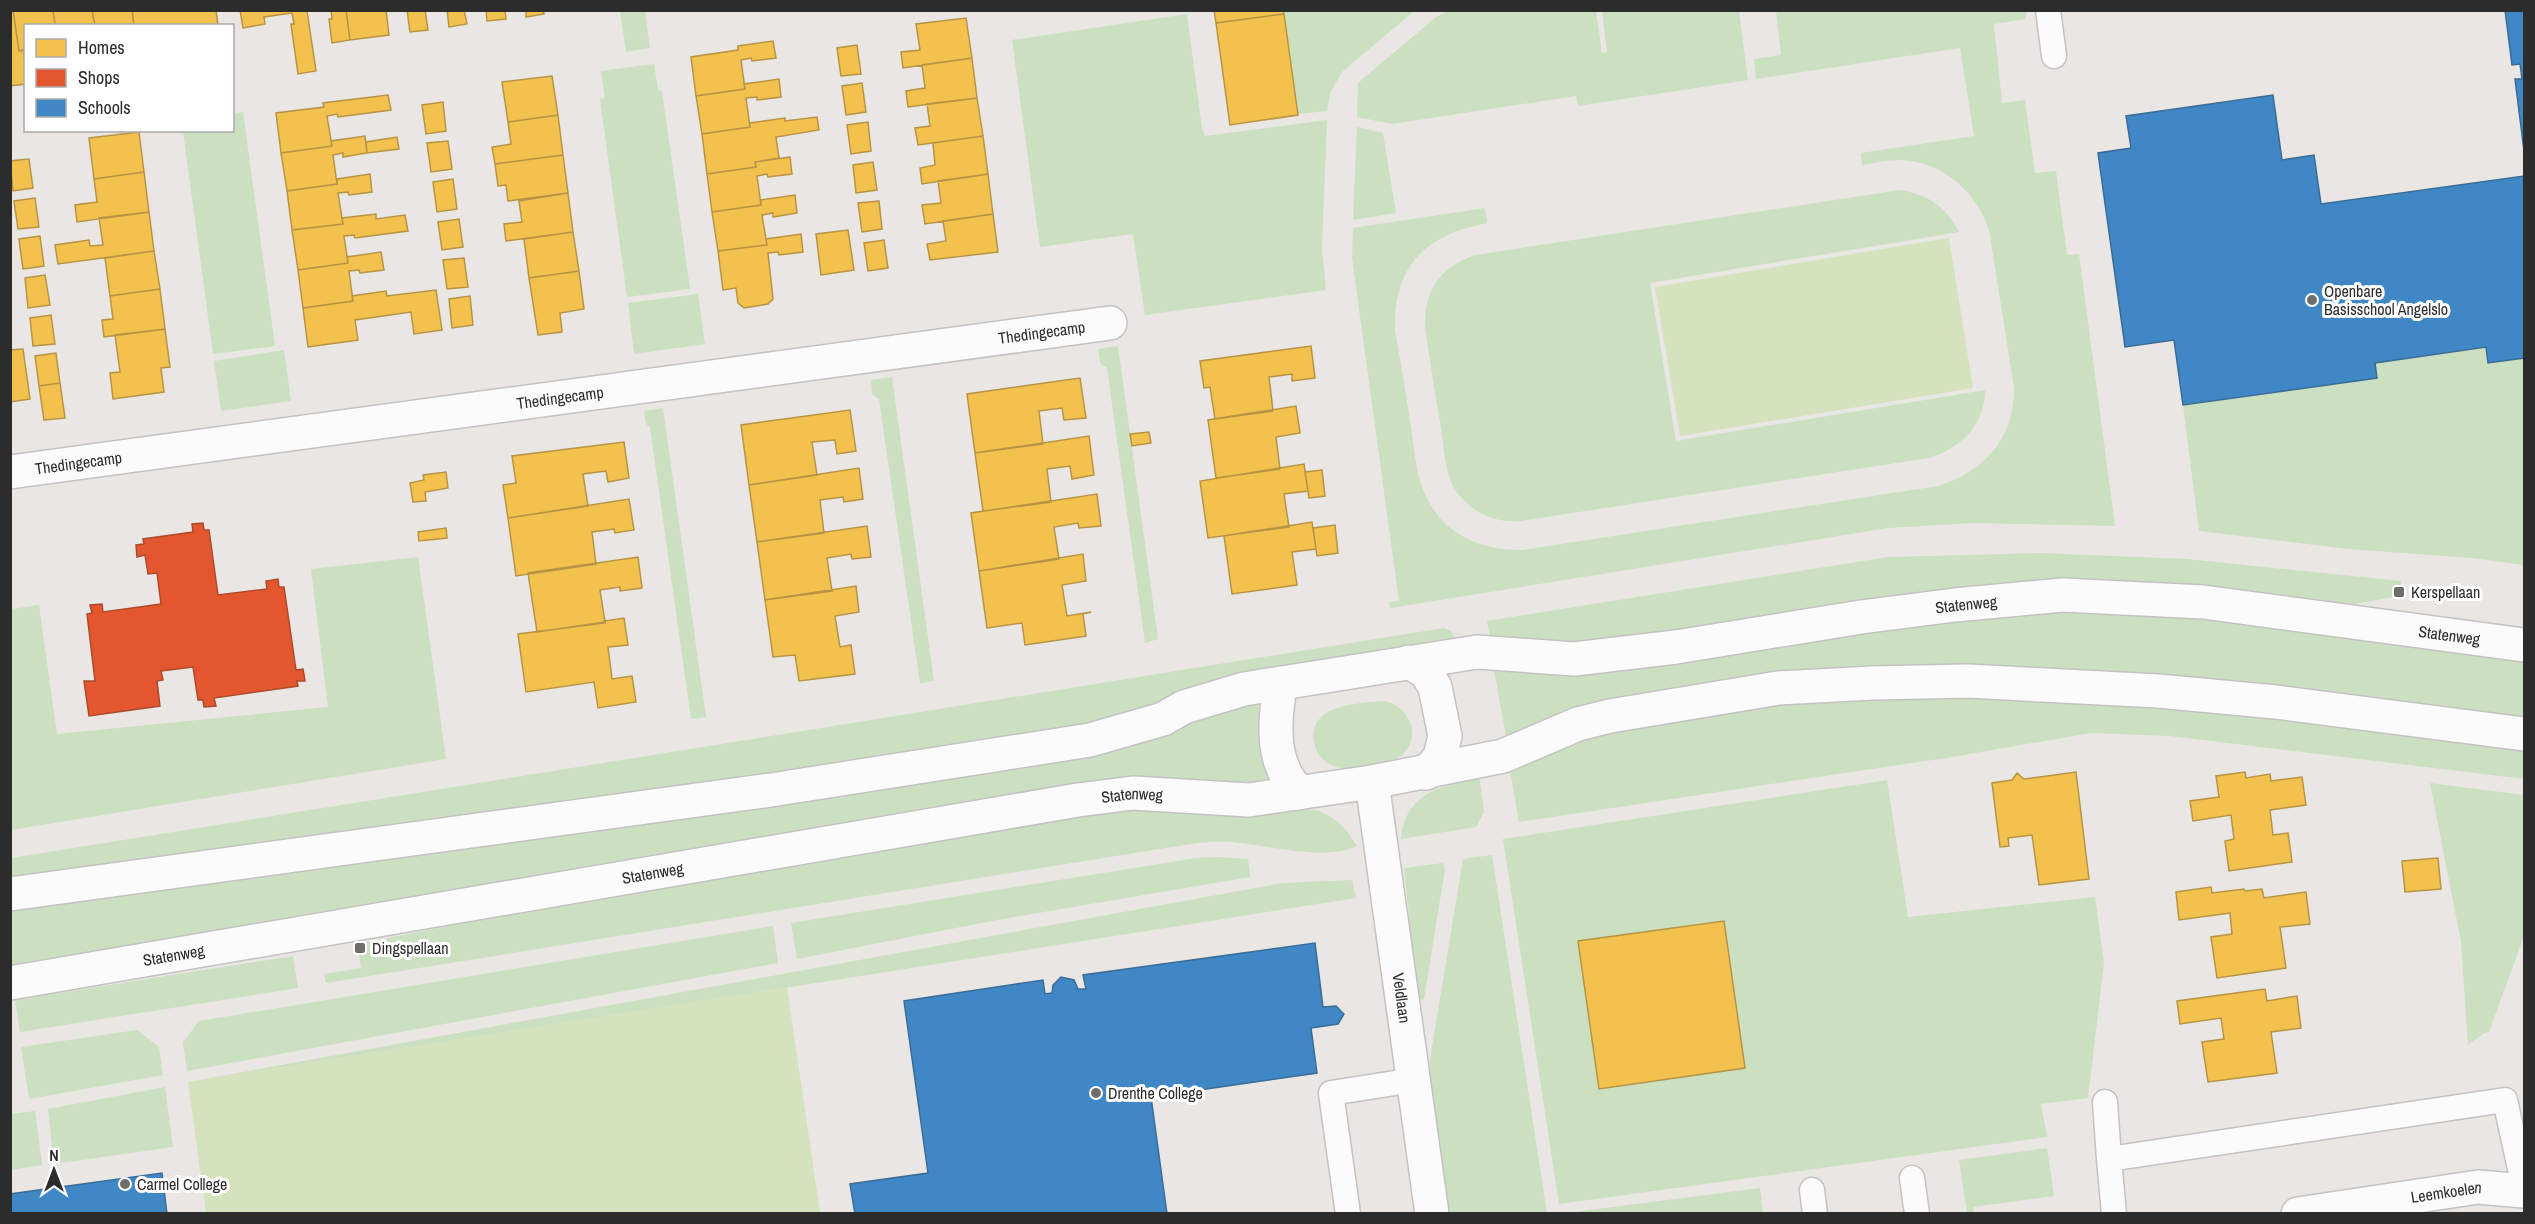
<svg xmlns="http://www.w3.org/2000/svg" width="2535" height="1224" font-family="'Archivo Narrow',sans-serif">
<rect width="100%" height="100%" fill="#e9e6e3"/>
<path fill="#cbe0c0" d="M620 11H645L650 48 626 52Z
M1283 11H1414L1342 72 1331 91 1327 111 1298 114Z
M1637 11H1739L1748 80 1578 106 1576 96 1392 124 1357 117 1358 83 1436 17 1448 11H1596L1602 53 1607 52 1602 11Z
M1776 11H2027L2025 19 1994 24 2002 103 2025 100 2035 173 2056 171 2067 255 2079 254 2115 526 1974 523 1888 528 1390 608 1389 602 1399 601 1352 258 1353 228 1485 208 1487 223C1425 235 1393 266 1395 331 1401 363 1406 395 1411 427 1414 445 1415 464 1420 481 1435 530 1474 550 1522 550L1938 486C1985 471 2015 438 2014 387L1989 230C1976 191 1942 161 1899 160 1887 160 1874 163 1862 165L1861 153 1974 136 1960 48 1756 79 1754 59 1781 55Z
M1187 14 1202 128 1205 136 1327 120 1322 248 1326 290 1145 315 1133 234 1040 247 1012 40Z
M654 64 658 90 662 91 690 289 627 297 600 99 605 98 601 71Z
M243 112 275 346 213 354 183 131 232 130 233 114Z
M1357 127 1383 133 1396 213 1353 220Z
M1900 190C1928 194 1946 207 1959 232L1650 283 1676 441 1985 390C1985 425 1961 448 1929 458L1521 521C1495 523 1471 513 1456 491 1445 474 1444 448 1441 428 1435 394 1430 361 1425 327 1425 289 1439 268 1475 255Z
M698 294 705 344 634 354 628 303Z
M1118 346 1158 639 1145 643 1107 368 1100 363 1098 349Z
M2486 347 2488 363 2524 358V565L2472 558 2348 549 2199 531 2183 405 2376 378 2375 363Z
M284 350 291 401 221 411 214 361Z
M892 377 934 681 920 683 879 399 872 394 871 380Z
M663 408 706 717 691 719 650 427 646 424 644 411Z
M2040 553 2187 559 2401 581 2399 596 2338 607 2142 588 1597 647 1491 642 1487 621 1888 557Z
M418 557 446 759 11 830V609L39 605 57 734 328 707 311 569Z
M2048 607 2153 612 2524 657V722L1995 668 1507 742 1493 664Z
M1444 628 1451 631 1457 643 1109 722 835 767 11 884V858Z
M1917 690 2185 705 2524 746V779L2170 736 2091 733 1952 757 1519 822 1509 765 1580 736 1705 712Z
M1258 700 1269 784 12 973 10 907 1172 728Z
M1385 701C1408 706 1423 735 1403 754 1393 764 1355 770 1341 768 1315 765 1302 729 1326 713 1341 704 1368 702 1385 701Z
M1479 774 1484 812 1476 827 1401 839C1403 809 1422 791 1451 785L1450 777Z
M1887 780 1908 917 2095 897 2104 963 2088 1098 2041 1104 2047 1137 1559 1204 1503 839Z
M2430 783 2524 795V936L2489 1032 2484 1033 2468 1045 2461 942Z
M1294 804 1297 810C1324 805 1344 824 1357 846 1326 861 1273 846 1240 843 1226 841 1211 842 1197 843L326 983 324 974 361 968 358 944 759 864 1113 808Z
M1492 855 1547 1213 1448 1214 1428 1078 1431 1053 1463 859Z
M1217 857 1248 859 1250 877 997 920 797 959 791 923 1196 858Z
M1443 863 1445 869 1424 999 1422 1000 1418 997 1416 982 1404 868Z
M1352 880 1356 898 188 1082 1283 883Z
M773 926 778 963 187 1071 183 1042 199 1021Z
M293 956 298 988 20 1032 15 1000Z
M137 1030 159 1047 163 1075 29 1099 21 1047Z
M165 1087 173 1147 54 1164 48 1109Z
M35 1111 42 1165 11 1170V1114Z
M2047 1148 2054 1196 1973 1207 1974 1213H1967L1959 1160Z
M1760 1188 1763 1213H1566Z"/>
<path fill="#d4e3be" d="M1949 238 1973 388 1680 436 1655 287Z
M787 987 820 1213H206L188 1082Z"/>
<path fill="#f2c14e" stroke="#b79444" stroke-width="1.5" d="M10 10H13L19 51 23 50 26 69V84L10 86Z
M13 10H53L55 26H26V49L19 51Z
M53 10H92L95 26H55Z
M92 10H132L134 26H95Z
M132 10H216L218 26H134Z
M240 10 307 11 316 71 298 74 291 24H294L292 13 264 17 265 24 243 28Z
M331 10H346L350 40 332 43 329 19H332Z
M346 10H386L389 35 350 40Z
M407 10H425L428 30 410 32Z
M447 10H464L467 24 449 27Z
M486 10H505L506 19 487 21Z
M526 10H543L544 14 526 17Z
M1214 10H1283L1284 14 1216 23Z
M1284 14 1298 115 1230 125 1216 23Z
M966 18 972 58 903 68 901 52 920 50 916 24Z
M773 41 776 58 752 61 751 58 741 60 745 89 696 96 691 57 738 50V46Z
M857 45 861 74 841 76 837 48Z
M972 58 977 98 908 107 906 91 925 88 922 65Z
M552 76 558 115 508 122 502 82Z
M779 79 781 97 757 100V97L746 98 750 127 702 134 696 96 745 89 744 84Z
M862 83 866 112 846 115 842 86Z
M388 95 391 110 338 117 337 114 327 116 332 146 281 153 276 113 324 107 323 103Z
M977 98 983 136 918 145 915 128 930 126 927 104Z
M443 102 446 131 426 134 422 105Z
M558 115 563 155 495 164 492 147 511 144 508 122Z
M817 117 819 130 776 137 779 158 755 162 756 167 707 174 702 134 750 127V123L785 118V121Z
M868 122 871 151 851 154 847 125Z
M139 132 144 172 94 179 89 138Z
M365 136 367 153 343 157V153L333 155 337 184 287 191 281 153 332 146 331 141Z
M983 136 988 174 922 184 920 168 935 165 933 143Z
M397 137 399 149 367 153 366 142Z
M448 141 452 169 431 172 427 143Z
M563 155 568 193 508 201 506 185 498 186 495 164Z
M790 157 792 174 768 177 767 174 757 176 761 205 712 212 707 174 756 167 755 162Z
M29 159 33 188 13 191 10 161Z
M873 162 877 190 856 193 853 165Z
M144 172 149 212 77 222 75 205 97 202 94 179Z
M370 174 372 192 349 195 348 192 338 193 343 224 292 230 287 191 337 184V179Z
M988 174 993 214 925 224 922 205 941 203 938 181Z
M453 179 457 209 437 212 433 182Z
M568 193 573 232 506 241 504 224 522 222 519 201Z
M795 195 797 213 773 217V213L762 215 767 245 718 251 712 212 761 205V200Z
M35 198 39 227 18 229 14 201Z
M879 201 882 229 862 232 858 203Z
M149 212 154 251 58 264 55 245 89 240 90 246 103 245 99 218Z
M376 214V219L405 215 408 231 355 238 354 235 344 236 348 263 298 270 292 230 343 224 342 218Z
M993 214 998 252 930 260 927 244 946 241 943 221Z
M459 219 463 247 442 250 438 222Z
M848 230 854 270 821 275 816 234Z
M573 232 579 271 529 278 524 239Z
M801 234 803 252 779 255 778 252 768 253 773 299 768 304 744 308 738 303 736 288 723 290 718 251 767 245 766 239Z
M40 236 44 266 23 269 19 239Z
M884 240 888 268 868 271 864 243Z
M154 251 160 289 110 296 105 258Z
M381 252 384 270 360 273 359 270 349 271 353 301 303 308 298 270 348 263 347 257Z
M464 258 468 287 447 289 443 260Z
M579 271 584 309 560 313 562 332 538 335 529 278Z
M45 275 50 305 28 308 25 278Z
M160 289 165 329 104 337 102 320 113 319 110 296Z
M436 290 442 330 414 334 411 312 355 320 358 340 308 347 303 308 353 301 352 296 386 291 387 296Z
M470 296 473 325 452 328 449 299Z
M51 315 55 344 33 346 30 318Z
M165 329 170 367 161 368 164 392 113 399 110 373 120 372 115 335Z
M1311 346 1315 378 1292 381V374L1269 377 1273 411 1215 419 1210 387 1204 388 1200 361Z
M23 349 30 399 10 402V350Z
M56 353 60 383 39 386 35 356Z
M1080 378 1086 418 1064 420 1062 408 1039 411 1043 444 975 453 967 394Z
M60 383 65 418 44 420 39 386Z
M1296 406 1300 433 1276 437 1280 469 1216 478 1208 420Z
M850 410 856 451 837 454 835 440 812 442 817 475 749 485 741 425Z
M1149 432 1151 443 1132 446 1130 434Z
M1089 436 1094 475 1072 479 1070 466 1047 469 1051 502 983 511 975 453Z
M624 442 629 478 608 482 606 471 583 474 588 506 508 518 503 485 516 483 512 456Z
M1304 464 1308 491 1284 494 1289 527 1208 538 1200 481Z
M859 468 863 499 844 502 843 497 820 500 824 533 757 542 749 485Z
M1322 470 1325 496 1309 498 1305 472Z
M446 472 448 488 425 492 426 501 413 502 410 483 424 480 423 475Z
M1097 494 1101 526 1079 528 1078 523 1054 527 1059 559 979 571 971 513Z
M629 499 634 530 615 533 614 529 592 532 596 564 516 576 508 518Z
M1312 522 1316 549 1292 552 1297 585 1232 594 1224 536Z
M1335 525 1338 553 1317 556 1313 528Z
M867 526 871 557 852 559 851 554 827 558 832 591 765 600 757 542Z
M446 528 447 538 419 541 418 532Z
M1083 554 1086 581 1062 585 1067 616 1091 612 1083 614 1086 636 1025 645 1022 623 987 628 979 571Z
M638 557 642 588 620 591V587L600 590 605 622 537 632 528 573Z
M856 586 859 612 835 616 840 647 851 645 855 674 799 681 795 655 773 657 765 600Z
M624 618 628 645 608 647 612 679 632 676 636 702 598 708 594 682 526 692 518 634 605 623 604 621Z
M2076 772 2089 879 2039 885 2032 835 2008 838 2009 846 2000 847 1992 783 2012 780 2017 773 2024 779Z
M2245 772 2246 778 2270 774 2271 781 2302 777 2306 805 2270 810 2273 835 2288 833 2292 862 2229 871 2225 841 2234 839 2231 815 2193 821 2190 801 2219 797 2216 776Z
M2438 858 2441 889 2405 892 2402 861Z
M2211 887 2212 893 2244 889 2245 891 2262 889 2264 898 2306 892 2310 924 2280 927 2286 968 2217 978 2211 937 2232 934 2230 913 2179 920 2176 892Z
M1724 921 1745 1068 1599 1089 1578 941Z
M2265 989 2267 1001 2297 996 2301 1028 2271 1032 2277 1073 2208 1082 2202 1042 2224 1039 2221 1018 2180 1024 2177 1001Z"/>
<path fill="#e4572e" stroke="#ad4a2d" stroke-width="1.5" d="M203 523 204 530H209L218 595 267 589 266 581 278 579 279 587H284L296 670 303 669 305 681H297L298 686 214 698 216 706 204 707 203 700H198L193 667 161 671 163 680 157 681 160 706 89 716 84 681H95L87 614 92 613 90 605 102 604 103 612 161 604 157 573 148 574 145 555 137 557 136 545 144 544 143 539 193 532 192 524Z"/>
<path fill="#3f88c5" stroke="#396c97" stroke-width="1.5" d="M2505 10H2524V151L2515 79H2522L2520 64 2512 65Z
M2273 95 2282 160 2314 155 2321 204 2524 176V358L2488 363 2486 347 2375 363 2377 378 2183 405 2174 340 2125 347 2098 153 2131 148 2126 116Z
M1315 943 1323 1007 1336 1006 1344 1014 1338 1024 1311 1028 1317 1073 1151 1097 1167 1214H855L850 1184 928 1173 904 1001 1043 980 1045 994 1052 993 1053 985 1061 977 1074 980 1078 989H1086L1083 975Z
M162 1173 167 1214H10V1194Z"/>
<g fill="none" stroke-linecap="round" stroke-linejoin="round">
<g stroke="#c4c2c2" stroke-width="27">
<path id="service" d="M2048 10 2054 56
M2105 1102 2109 1159
M1912 1178 1917 1214
M1812 1190 1815 1214
M1348 1214 1331 1093 1414 1080
M2114 1214 2109 1159 2505 1100 2524 1187"/>
</g>
<g stroke="#c4c2c2" stroke-width="36">
<g id="minor">
<path id="s1" d="M10 472 1110 323"/>
<path id="s2" d="M1372 782 1432 1214"/>
<path id="s3" d="M2298 1214 2478 1187 2524 1191"/>
</g>
</g>
<g stroke="#c4c2c2" stroke-width="36">
<g id="tertiary">
<path d="M1409 662 1426 672 1435 687 1445 736 1440 757 1426 773"/>
<path d="M1281 683C1276 708 1272 743 1283 768 1286 777 1293 785 1298 793"/>
<path id="s4" d="M10 894 771 790 1090 740 1163 719 1184 707 1244 689 1477 652 1574 659 1676 647 1861 617 1955 605 2063 595 2203 602 2524 645"/>
<path id="s5" d="M10 983 1078 800 1133 793 1249 800 1372 782 1503 756 1578 724 1610 716 1778 688 1873 683 1968 681 2158 691 2276 702 2524 734"/>
</g>
</g>
<use href="#service" stroke="#fcfbfb" stroke-width="24"/>
<use href="#minor" stroke="#fcfbfb" stroke-width="33"/>
<use href="#tertiary" stroke="#fcfbfb" stroke-width="33"/>
</g>
<g fill="#6e6d6c" stroke="#fff" stroke-width="2">
<circle cx="2312" cy="300" r="6"/>
<rect x="2393" y="586" width="12" height="12" rx="3"/>
<rect x="354" y="942" width="12" height="12" rx="3"/>
<circle cx="1096" cy="1093" r="6"/>
<circle cx="125" cy="1184" r="6"/>
</g>
<g text-anchor="middle" dominant-baseline="central" stroke-width="6" stroke-linejoin="round" paint-order="stroke">
<g font-size="16" fill="#2c2c2c" stroke="#fff" text-anchor="start">
<text x="2324" y="291">Openbare<tspan x="2324" dy="18">Basisschool Angelslo</tspan></text>
<text x="2411" y="592">Kerspellaan</text>
<text x="372" y="948">Dingspellaan</text>
<text x="1108" y="1093">Drenthe College</text>
<text x="137" y="1184">Carmel College</text>
</g>
<g font-size="16" fill="#2c2c2c" stroke="#fff">
<text stroke="none"><textPath href="#s1" startOffset="1041">Thedingecamp</textPath></text>
<text stroke="none"><textPath href="#s1" startOffset="555">Thedingecamp</textPath></text>
<text stroke="none"><textPath href="#s1" startOffset="69">Thedingecamp</textPath></text>
<text stroke="none"><textPath href="#s4" startOffset="1983">Statenweg</textPath></text>
<text stroke="none"><textPath href="#s4" startOffset="2469">Statenweg</textPath></text>
<text stroke="none"><textPath href="#s5" startOffset="1138">Statenweg</textPath></text>
<text stroke="none"><textPath href="#s5" startOffset="652">Statenweg</textPath></text>
<text stroke="none"><textPath href="#s5" startOffset="166">Statenweg</textPath></text>
<text stroke="none"><textPath href="#s2" startOffset="218">Veldlaan</textPath></text>
<text stroke="none"><textPath href="#s3" startOffset="150">Leemkoelen</textPath></text>
</g>
</g>
<rect width="2535" height="1224" fill="none" stroke="#2c2c2c" stroke-width="24"/>
<rect x="24" y="24" width="210" height="108" fill="#ffffff" stroke="#ababab" stroke-width="1.5"/>
<rect x="36" y="39" width="30" height="18" fill="#f2c14e" stroke="#ababab" stroke-width="1.5"/>
<text x="78" y="54" font-size="18" fill="#2c2c2c">Homes</text>
<rect x="36" y="69" width="30" height="18" fill="#e4572e" stroke="#ababab" stroke-width="1.5"/>
<text x="78" y="84" font-size="18" fill="#2c2c2c">Shops</text>
<rect x="36" y="99" width="30" height="18" fill="#3f88c5" stroke="#ababab" stroke-width="1.5"/>
<text x="78" y="114" font-size="18" fill="#2c2c2c">Schools</text>
<g transform="translate(54 1170)" stroke="#ffffff" stroke-width="4.5" paint-order="stroke">
<path d="M0-4.5L10 22L0 15L-10 22Z" fill="#2c2c2c"/>
<text y="-9" font-size="16" font-weight="bold" text-anchor="middle" fill="#2c2c2c">N</text>
</g>
</svg>
